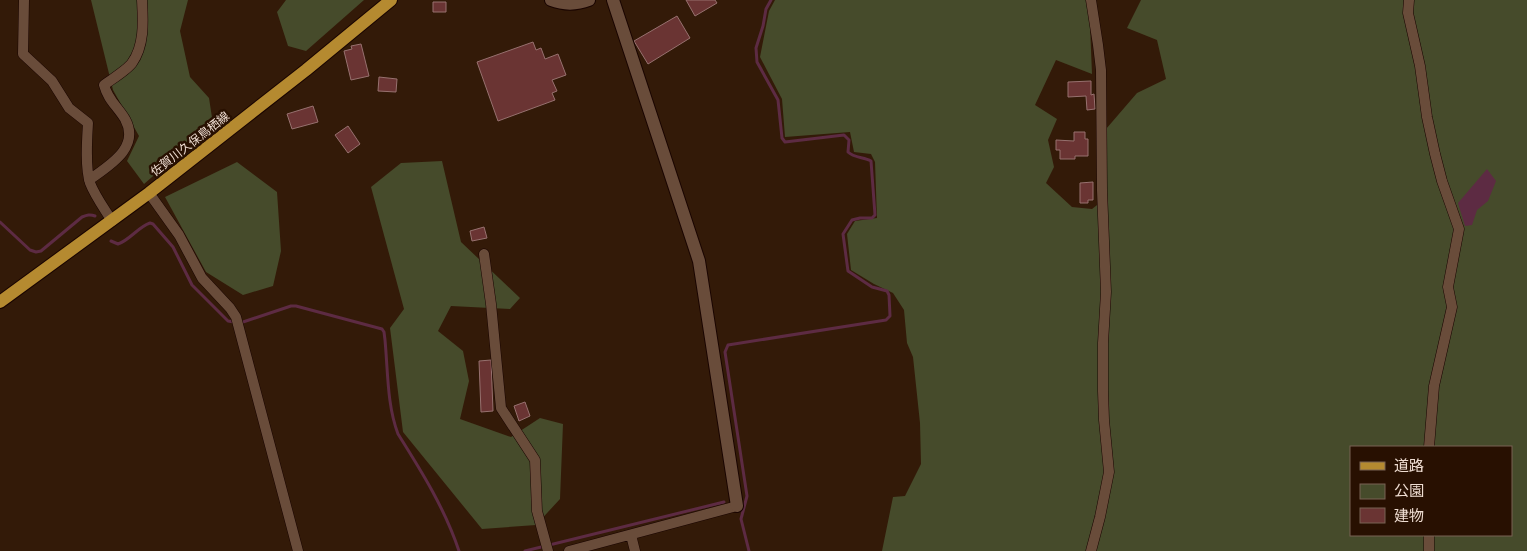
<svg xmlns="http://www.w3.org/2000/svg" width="1527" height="551" font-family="'Public Sans','Noto Sans JP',sans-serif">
<rect width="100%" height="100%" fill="#331a08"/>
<path fill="#464b2b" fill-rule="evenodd" d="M91 0H188L180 31 190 77 209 98 213 124 144 184 127 161 139 136 113 90Z
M286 0H364L306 51 288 46 277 12Z
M775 0H1089L1092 74 1056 60 1035 105 1057 119 1048 140 1054 167 1046 183 1072 207 1092 209 1106 198V129L1137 93 1166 79 1157 40 1127 28 1141 0H1527V551H882L893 497 905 496 921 464 920 423 913 357 907 343 904 310 893 293 874 284 851 270 847 234 855 221 877 218 875 162 871 154 854 152 850 132 785 137 782 99 760 57 769 11ZM1351 447H1511V535H1351Z
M442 161 461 242 520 298 510 309 451 306 438 331 463 351 469 381 460 419 511 437 540 418 563 424 560 499 536 525 482 529 403 432 390 328 404 309 371 187 401 163Z
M237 162 277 192 281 251 273 286 243 295 206 272 165 197Z"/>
<path fill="#5d2b43" d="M1487 169 1496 181 1488 201 1477 210 1472 225 1465 226 1458 203Z"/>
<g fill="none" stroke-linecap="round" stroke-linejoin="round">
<path stroke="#5d2b43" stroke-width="3" d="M0 222 30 250 36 252 41 251 82 217C87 215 90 214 95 216
M111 241 118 244C130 240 138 227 150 223L153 224 173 247 192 285 228 321 240 323 291 306H296L382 329 384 332 385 340C388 372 387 405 398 434 422 472 445 509 459 551
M525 551 724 502
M749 551 741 519 747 496 725 352 728 345 886 320 890 316 889 295 887 291 872 287 848 271 843 234 852 220 860 218H872L875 215 871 161C864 157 854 158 848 152L849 140 844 135 785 142 782 138 778 100 757 62 756 48 763 26 766 9 771 0"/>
</g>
<path fill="#6a3433" stroke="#97716f" d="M686 0H715L717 3 695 16Z
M433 2H446V12H433Z
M677 16 690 38 648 64 634 41Z
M533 42 536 50 541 48 545 59 558 54 566 75 552 80 557 91 552 93 555 100 498 121 477 62Z
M361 44 369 76 351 80 344 51 352 49 351 46Z
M379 77 397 79 396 92 378 91Z
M1091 81V95L1094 94 1095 109 1087 110 1086 96 1068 97V82Z
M313 106 318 122 292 129 287 114Z
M348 126 360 144 348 153 335 135Z
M1074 132H1085V139H1088V156H1075V159H1060V150H1056V140L1074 141Z
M1093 182V200H1088V203H1080V183Z
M484 227 487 238 472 241 470 231Z
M491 360 493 411 481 412 479 361Z
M525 402 530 416 519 421 514 406Z"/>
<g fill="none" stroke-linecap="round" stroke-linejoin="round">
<g stroke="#190400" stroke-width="11">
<path id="minor" d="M24 0 23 54 52 81 69 108 88 123C87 140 85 167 90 183 95 196 104 208 112 221
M1091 0 1098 45 1101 70 1102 190 1106 292 1103 343V391L1104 420 1109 472 1100 517 1091 551
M1409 0 1408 13 1420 66 1427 117 1435 154 1442 181 1459 229 1448 287 1452 307 1434 386 1429 447
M89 180C108 166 141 148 125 119 117 106 108 100 104 85 112 79 127 70 132 63 145 45 143 20 142 0
M149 193 179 235 202 278 230 308 236 317 298 551
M484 254 491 304 501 408 535 460 537 511 548 551
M631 535 635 551
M1429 535V551
M569 551 737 506"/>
</g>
<g stroke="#190400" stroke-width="14">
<path id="tertiary" d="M551 0C564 5 576 5 589 0
M613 0 699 261 737 506"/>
</g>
<g stroke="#190400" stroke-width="14">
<path id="primary" d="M0 302 149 193 306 70 391 0"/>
</g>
<use href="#minor" stroke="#694c3a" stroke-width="10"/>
<use href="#tertiary" stroke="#694c3a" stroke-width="12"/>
<use href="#primary" stroke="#b58a30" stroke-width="12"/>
</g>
<g text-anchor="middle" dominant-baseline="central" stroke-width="5" stroke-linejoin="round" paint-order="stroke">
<g font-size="12" fill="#efddd2" stroke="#281001">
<text transform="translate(190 144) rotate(-38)">佐賀川久保鳥栖線</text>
</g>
</g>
<rect x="1350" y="446" width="162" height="90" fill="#281001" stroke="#786255"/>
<rect x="1360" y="462" width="25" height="8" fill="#b58a30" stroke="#786255"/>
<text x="1394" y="471" font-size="15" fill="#efddd2">道路</text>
<rect x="1360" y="484" width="25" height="15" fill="#464b2b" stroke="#786255"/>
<text x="1394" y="496" font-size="15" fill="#efddd2">公園</text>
<rect x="1360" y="508" width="25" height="15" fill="#6a3433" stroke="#786255"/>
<text x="1394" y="521" font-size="15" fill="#efddd2">建物</text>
</svg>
